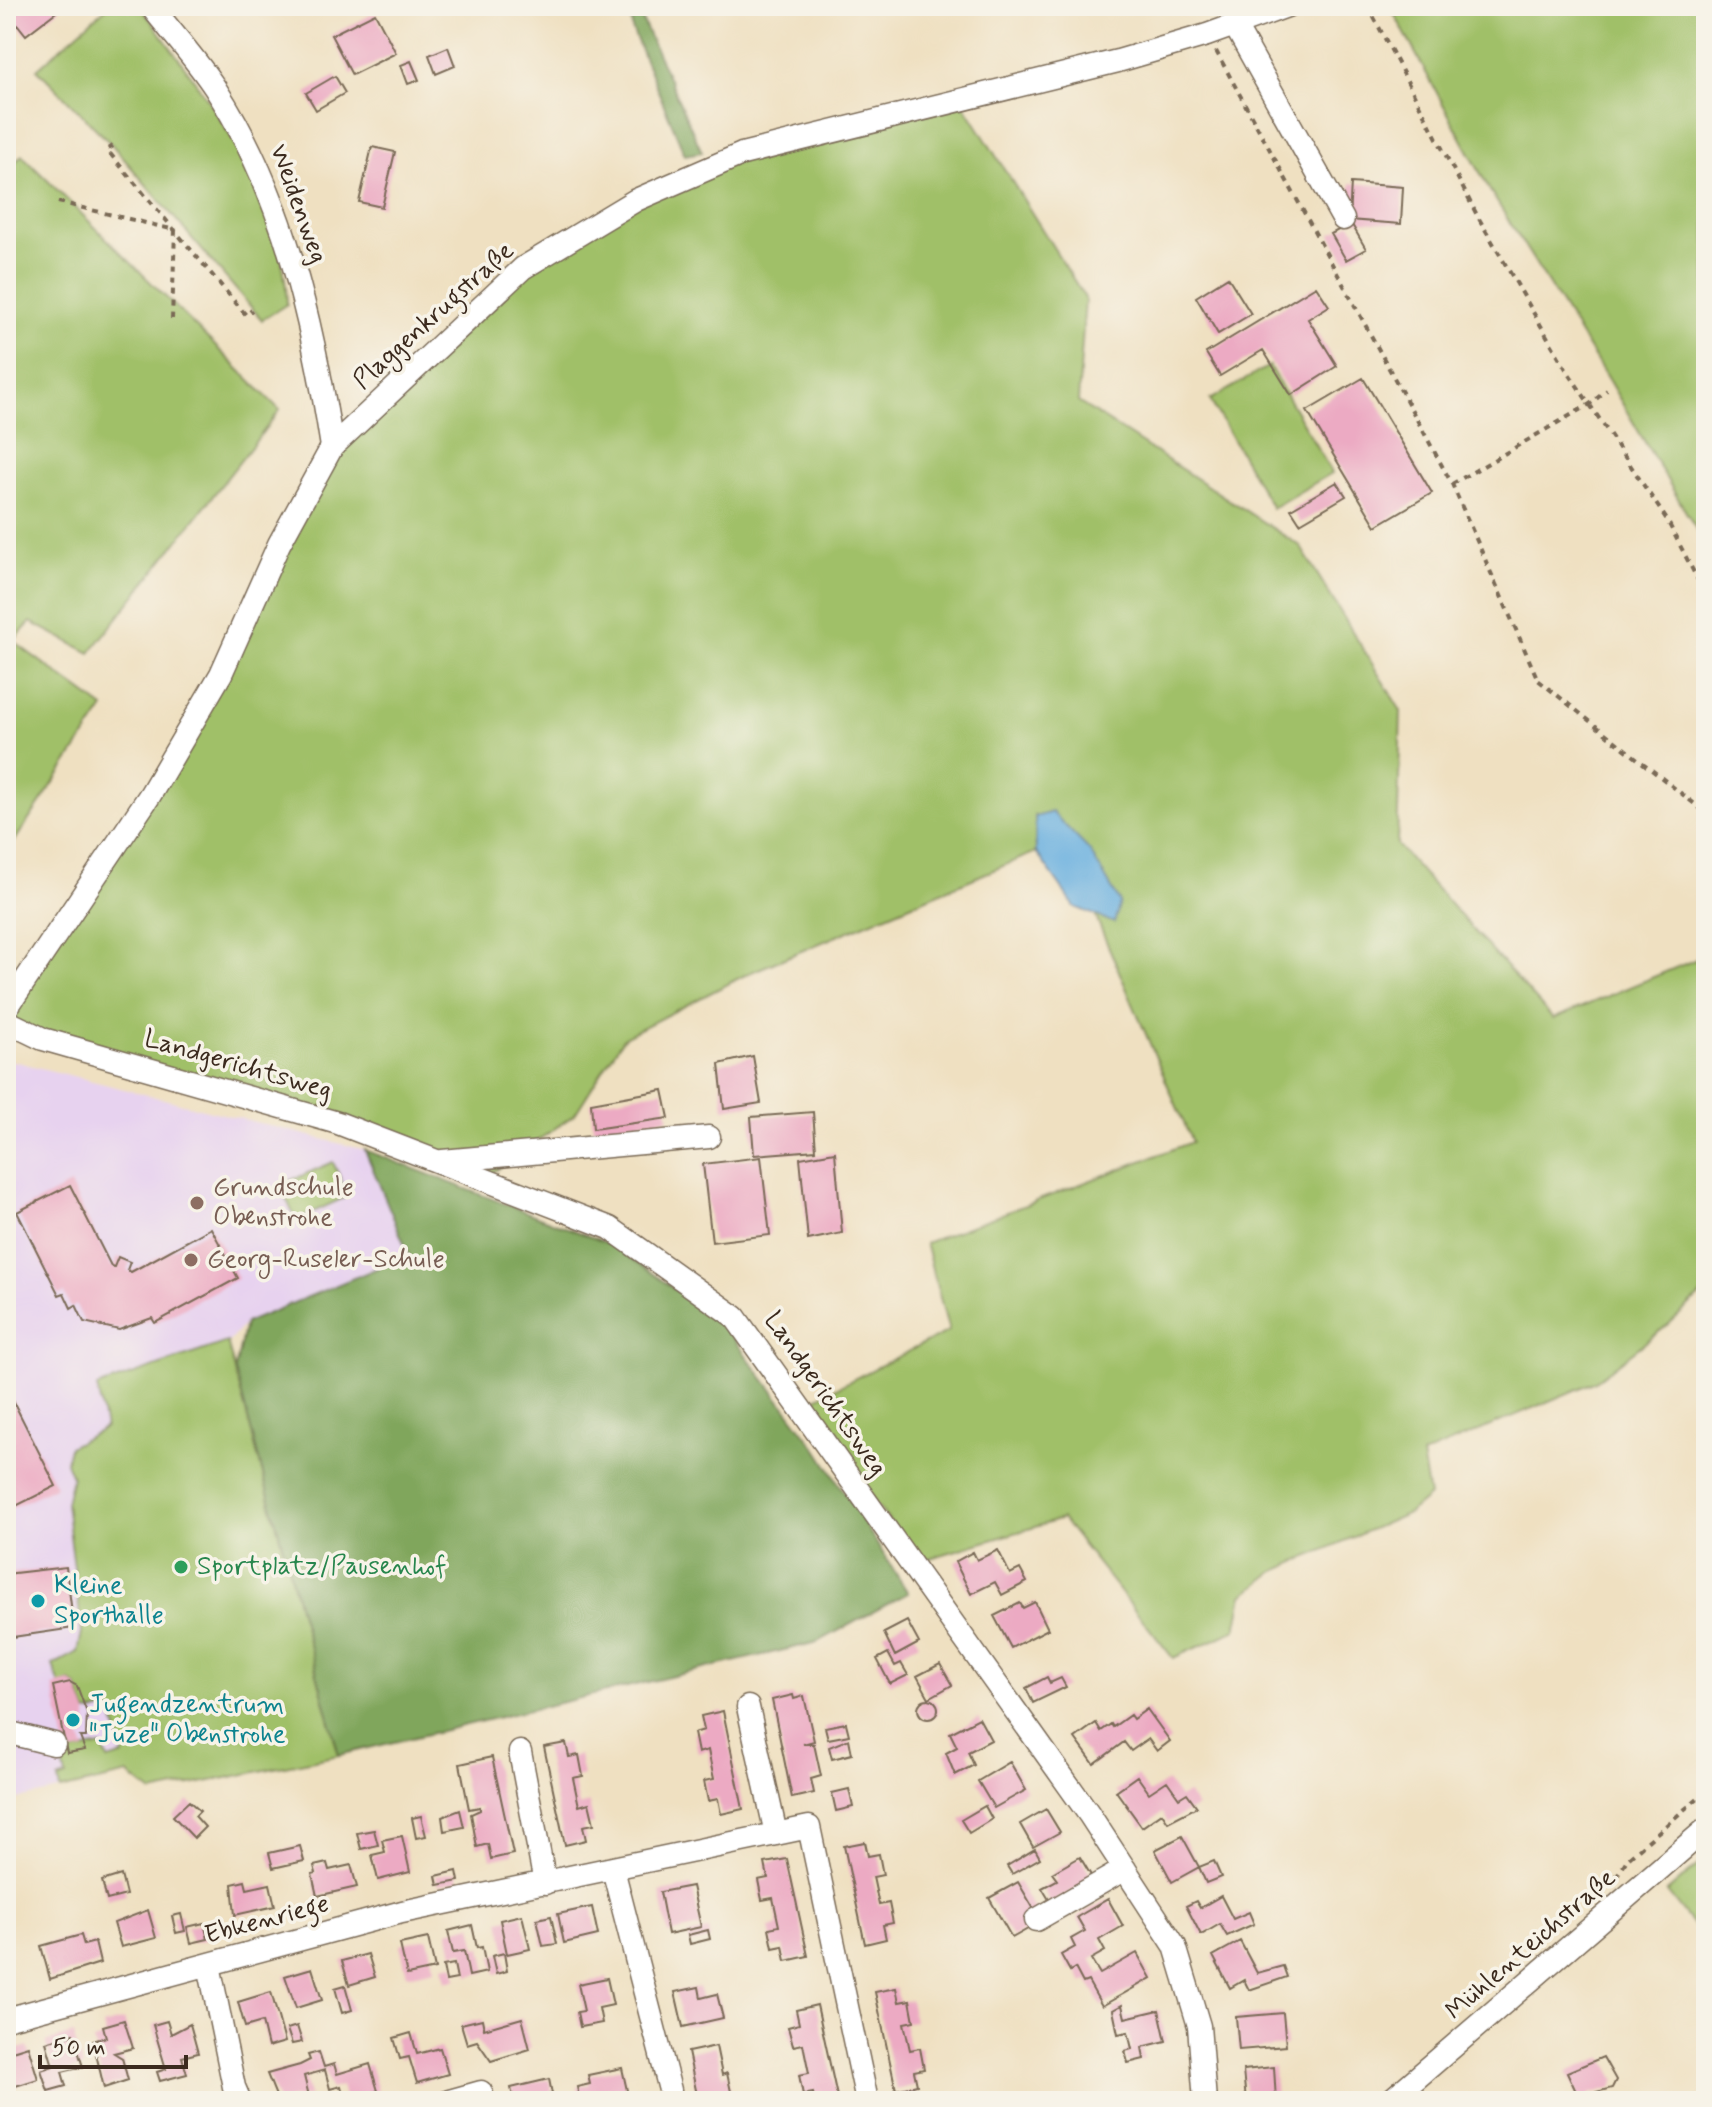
<svg xmlns="http://www.w3.org/2000/svg" width="1712" height="2107" font-family="Mynerve,sans-serif">
<rect width="100%" height="100%" fill="#f7f3e8"/>
<filter id="ink" filterUnits="userSpaceOnUse"><feTurbulence type="fractalNoise" baseFrequency=".0125" numOctaves="2"/><feDisplacementMap in="SourceGraphic" scale="16" xChannelSelector="R" yChannelSelector="G"/><feConvolveMatrix kernelMatrix="1 2 1 2 8 2 1 2 1" color-interpolation-filters="sRGB"/></filter>
<filter id="wash" filterUnits="userSpaceOnUse"><feTurbulence type="fractalNoise" baseFrequency=".006" numOctaves="4" result="noise"/><feDisplacementMap in="SourceGraphic" scale="32" xChannelSelector="R" yChannelSelector="G"/><feGaussianBlur stdDeviation="1.8" result="paint"/><feColorMatrix in="noise" values="0 0 0 0 0 0 0 0 0 0 0 0 0 0 0 0 0 1.4 0 .05"/><feComposite in="paint" operator="in"/></filter>
<g filter="url(#wash)">
<rect width="100%" height="100%" fill="#efe0c1"/>
<path fill="#e7d2ef" d="M13 1061 365 1150 409 1255 245 1323 228 1343 339 1755 152 1793 128 1774 6 1802V1062Z"/>
<path fill="#a0c068" stroke="#6e7543" stroke-width="2" d="M108 6H140C203 91 284 194 287 304L262 320 113 146 37 69Z
M1390 6H1706V546L1609 381 1489 189Z
M961 100 1085 298 1078 402 1300 546 1401 711 1397 845 1553 1019 1706 955V1290L1668 1325 1594 1382 1422 1455 1429 1496 1409 1513 1275 1571 1243 1595 1236 1630 1173 1658 1062 1519 920 1561 800 1406 949 1331 925 1243 1192 1142 1095 915 1035 817 1036 852 749 973 624 1037 575 1114 484 1179 6 1021 150 795 332 447 523 268 690 175Z
M22 155 280 410 90 653 31 622 13 641 104 708 6 854V171Z
M1269 366 1332 473 1272 508 1210 400Z
M333 1162 348 1196 296 1220 280 1185Z
M227 1342 339 1755 152 1793 128 1774 60 1790 58 1780 66 1777 61 1754 102 1746 108 1760 124 1755 111 1709 87 1713 77 1686 70 1682 60 1685 53 1665 78 1652 82 1632 66 1503 72 1477 66 1462 69 1447 105 1428 97 1387Z
M1706 1858V1941L1667 1892Z"/>
<path fill="#80a65c" stroke="#5e683d" stroke-width="2" d="M631 6H642L643 22 702 152 685 155 632 29Z
M365 1150 612 1245 720 1321 817 1449 908 1593 818 1642 339 1755 235 1370 245 1323 409 1255Z"/>
<path fill="#68afdf" stroke="#526c7e" stroke-width="2" d="M1052 812 1089 850 1120 902 1114 923 1075 907 1036 852 1035 817Z"/>
<g id="blocks">
<path fill="#ecaac3" d="M6 6H57L60 9 26 35 18 25 12 29 6 21Z
M375 13 396 53 352 75 331 35Z
M448 47 455 66 436 74 429 55Z
M411 61 419 80 408 84 401 65Z
M335 76 345 93 316 110 306 93Z
M372 147 395 152 382 207 359 202Z
M1351 183 1403 187 1401 224 1349 220Z
M1351 223 1366 249 1346 260 1331 234Z
M1228 277 1251 314 1218 334 1196 297Z
M1316 286 1329 306 1308 319 1337 366 1291 395 1263 350 1220 376 1206 353Z
M1363 378 1432 493 1376 526 1307 411Z
M1337 482 1346 496 1300 523 1291 509Z
M753 1056 761 1103 724 1109 719 1064Z
M663 1090 669 1118 593 1129 591 1103Z
M813 1112 816 1150 754 1155 751 1117Z
M835 1152 842 1233 808 1240 800 1158Z
M761 1157 770 1235 712 1242 703 1164Z
M70 1185 111 1266 114 1267 118 1257 130 1262 127 1270 131 1272 211 1228 238 1278 155 1323 152 1318 119 1330 84 1322 76 1305 71 1308 64 1293 59 1295 17 1212Z
M6 1387 56 1486 6 1511Z
M998 1550 1010 1574 1020 1569 1027 1582 1002 1595 995 1582 971 1594 955 1562 973 1552 977 1560Z
M66 1567 74 1628 6 1638V1574Z
M1035 1602 1048 1629 1011 1648 994 1616 1020 1603 1023 1608Z
M907 1621 919 1643 895 1656 884 1633Z
M888 1653 895 1666 901 1663 908 1675 890 1684 877 1659Z
M940 1664 952 1685 929 1698 917 1676Z
M1047 1677 1050 1683 1061 1678 1066 1687 1033 1703 1026 1688Z
M70 1682 77 1686 87 1713 86 1737H80L85 1750 67 1753 53 1686Z
M793 1695 794 1699 804 1696 814 1741 803 1744H814L821 1776 811 1779 814 1793 792 1798 772 1700Z
M918 1709a10 10 0 1 1 20 0a10 10 0 1 1-20 0Z
M1147 1709 1170 1741 1157 1751 1148 1739 1131 1751 1124 1742 1094 1764 1075 1738 1096 1723 1101 1731 1111 1724 1113 1727 1130 1715 1133 1719Z
M723 1711 743 1809 721 1814 718 1799 708 1801 704 1781 714 1779 711 1765 708 1750 698 1753 694 1733 704 1730 701 1716Z
M979 1718 991 1740 968 1752 974 1765 955 1775 946 1753 957 1747 950 1733Z
M846 1723 849 1735 828 1739 825 1727Z
M849 1739 852 1754 832 1759 829 1747Z
M566 1743 569 1757 579 1755 583 1776 573 1778 579 1806 589 1803 594 1824 583 1826 586 1840 565 1845 544 1747Z
M492 1757 513 1854 491 1859 488 1844 477 1847 471 1814 480 1810V1807L469 1809 460 1764Z
M1010 1762 1026 1790 994 1808 978 1781Z
M1137 1776 1149 1793 1167 1781 1179 1798 1187 1793 1197 1807 1168 1822 1162 1813 1142 1827 1116 1791Z
M849 1789 853 1807 836 1811 832 1793Z
M189 1801 200 1811 195 1816 205 1827 194 1838 173 1816Z
M985 1806 992 1819 969 1833 961 1820Z
M1046 1809 1060 1832 1033 1847 1020 1824Z
M460 1810 464 1827 444 1831 442 1817Z
M421 1816 426 1836 416 1838 412 1818Z
M374 1830 378 1845 361 1849 357 1833Z
M402 1836 410 1872 378 1880 372 1855 385 1852 382 1840Z
M1182 1836 1199 1867 1172 1882 1155 1850Z
M865 1842 868 1856 879 1854 883 1875 873 1877 879 1905 889 1903 893 1923 883 1925 886 1939 865 1944 844 1846Z
M300 1846 304 1861 273 1868 269 1853Z
M1035 1849 1040 1858 1012 1874 1007 1866Z
M1080 1857 1093 1879 1051 1903 1042 1888 1057 1880 1052 1873Z
M787 1859 808 1956 786 1961 783 1946 773 1948 769 1928 779 1926 773 1898 762 1900 758 1880 768 1878 765 1863Z
M1214 1861 1221 1877 1206 1883 1199 1867Z
M327 1863 329 1870 351 1865 357 1887 317 1896 312 1874 316 1873 314 1866Z
M457 1871 459 1881 438 1885 436 1876Z
M121 1875 126 1895 107 1900 102 1881Z
M245 1881 247 1889 270 1884 275 1906 235 1915 232 1884Z
M1018 1882 1035 1911V1925L1012 1938 989 1898Z
M692 1886 701 1927 668 1934 660 1892Z
M1221 1896 1233 1919 1249 1912 1254 1924 1227 1936 1220 1924 1201 1935 1186 1906 1196 1901 1200 1908Z
M1108 1899 1123 1926 1099 1940 1105 1951 1091 1959 1100 1974 1137 1953 1151 1978 1102 2006 1088 1981 1083 1983 1075 1968 1070 1971 1061 1955 1075 1947 1071 1939 1085 1931 1077 1917Z
M592 1907 598 1935 564 1943 558 1914Z
M148 1910 156 1938 121 1947 114 1923Z
M181 1914 185 1931 176 1933 172 1916Z
M522 1915 530 1949 507 1954 500 1920Z
M551 1916 557 1944 543 1946 537 1919Z
M204 1923 208 1939 191 1943 187 1927Z
M472 1925 477 1948 482 1947 487 1972 469 1976 464 1951 453 1953 448 1931Z
M708 1930 710 1939 690 1944 688 1935Z
M81 1935 84 1945 95 1942 100 1963 50 1979 41 1946Z
M428 1938 435 1969 407 1975 400 1944Z
M1240 1941 1257 1973 1283 1966 1287 1977 1249 1990 1244 1980 1230 1988 1213 1956Z
M504 1953 507 1971 496 1974 492 1956Z
M368 1954 375 1977 349 1985 342 1961Z
M454 1964 457 1979 446 1981 443 1966Z
M312 1968 322 2000 296 2008 285 1976Z
M607 1978 613 2005 599 2008 602 2023 580 2027 577 2012 584 2011 578 1984Z
M345 1985 352 2010 342 2013 335 1988Z
M699 1987 701 1998 717 1994 723 2018 683 2027 675 1992Z
M896 1988 899 2002 910 2000 914 2021 904 2023 910 2050 920 2048 924 2069 914 2071 917 2085 896 2090 875 1992Z
M271 1992 285 2042 268 2047 262 2022 245 2027 238 2002Z
M817 2005 833 2078 838 2101H815L813 2093 803 2095 799 2075 809 2073 803 2044 793 2046 788 2027 799 2024 796 2010Z
M1122 2005 1125 2018 1159 2010 1166 2041 1142 2047 1144 2059 1128 2063 1125 2051 1132 2049 1128 2032 1118 2034 1113 2010Z
M1283 2013 1286 2046 1239 2050 1236 2017Z
M522 2018 530 2049 491 2061 477 2041 467 2044 461 2024 482 2019 484 2029Z
M124 2020 133 2048 114 2053 122 2058 128 2080 104 2088 93 2041 106 2037 103 2026Z
M167 2021 171 2034 190 2024 198 2053 182 2057 187 2074 160 2081 157 2072 166 2069 153 2025Z
M297 2026 302 2042 292 2044 287 2029Z
M411 2033 417 2054 440 2048 448 2074 417 2083 409 2057 400 2059 394 2038Z
M73 2034 83 2067 62 2072 66 2086 48 2091 41 2070 53 2066 46 2042Z
M28 2046 38 2079 6 2089V2062L12 2060 9 2052Z
M716 2046 722 2075 727 2073 733 2101H707L705 2093 697 2095 688 2052Z
M319 2052 324 2067 334 2064 337 2074 370 2064 378 2091 367 2094 369 2099 345 2101 341 2086 330 2089 325 2070 304 2076 309 2096 278 2101 267 2074 300 2065 310 2060 308 2055Z
M1603 2057 1616 2080 1612 2088 1589 2094 1592 2101H1573L1579 2098 1567 2072Z
M1274 2067 1276 2101H1246L1243 2070Z
M622 2068 628 2095 604 2101H580L577 2087 590 2084 588 2075Z
M549 2079 552 2094 540 2097 541 2101H514L511 2088Z
M916 2091 918 2100 895 2101 893 2096Z"/>
</g>
</g>
<g filter="url(#ink)">
<use href="#blocks" fill-opacity="0" stroke="#7a6a57" stroke-width="2"/>
<g fill="none" stroke-linecap="round" stroke-linejoin="round">
<g stroke="#7a6a57" stroke-width="25">
<path id="minor" d="M151 6C172 33 196 59 215 88 284 194 313 324 332 447
M1234 24 1343 219
M6 1009 150 795 221 674 279 544 332 447 523 268 636 200 742 154 1118 61 1207 35 1287 6
M6 1021 43 1039 338 1123 610 1228 735 1317 1089 1814 1175 1946 1199 2026 1205 2101
M442 1161 709 1137
M748 1707 776 1834
M6 1732 54 1744
M520 1752 545 1883
M613 1869 670 2090
M1036 1920 1125 1869
M209 1965 234 2087 240 2101
M6 2019 402 1912 809 1827 867 2101
M449 2101 481 2092 484 2101
M1390 2101 1706 1829"/>
</g>
<path stroke="#7a6a57" stroke-width="4" stroke-dasharray="6 6" stroke-linecap="butt" d="M1368 6 1478 217 1566 369 1667 520 1706 596
M1216 51 1452 484 1538 680 1706 813
M113 146 107 150 246 315 252 310
M58 202 175 230 172 319
M1452 484 1590 404 1607 390
M1616 1877 1628 1858 1706 1791"/>
<use href="#minor" stroke="#fff" stroke-width="22"/>
</g>
</g>
<g fill="#8d6e63" stroke="#f7f3e8" stroke-width="3">
<circle cx="197" cy="1203" r="8"/>
<circle cx="191" cy="1260" r="8"/>
</g>
<circle fill="#2e9e5b" stroke="#f7f3e8" stroke-width="3" cx="181" cy="1567" r="8"/>
<g fill="#0f9aa8" stroke="#f7f3e8" stroke-width="3">
<circle cx="38" cy="1601" r="8"/>
<circle cx="73" cy="1720" r="8"/>
</g>
<g text-anchor="middle" dominant-baseline="central" stroke-width="7" stroke-linejoin="round" paint-order="stroke">
<g font-size="26" fill="#3b2a1e" stroke="#f7f3e8">
<text transform="translate(298 204) rotate(70)">Weidenweg</text>
<text transform="translate(434 316) rotate(-42)">Plaggenkrugstraße</text>
<text transform="translate(238 1065) rotate(16)">Landgerichtsweg</text>
<text transform="translate(825 1394) rotate(55)">Landgerichtsweg</text>
<text transform="translate(267 1920) rotate(-15)">Ebkenriege</text>
<text transform="translate(1531 1945) rotate(-41)">Mühlenteichstraße</text>
</g>
<g font-size="26" fill="#785e54" stroke="#f7f3e8" text-anchor="start">
<text x="213" y="1188">Grundschule<tspan x="213" dy="30">Obenstrohe</tspan></text>
<text x="207" y="1260">Georg-Ruseler-Schule</text>
</g>
<g font-size="26" fill="#27864d" stroke="#f7f3e8" text-anchor="start">
<text x="197" y="1567">Sportplatz/Pausenhof</text>
</g>
<g font-size="26" fill="#0d838f" stroke="#f7f3e8" text-anchor="start">
<text x="54" y="1586">Kleine<tspan x="54" dy="30">Sporthalle</tspan></text>
<text x="89" y="1705">Jugendzentrum<tspan x="89" dy="30">"Juze" Obenstrohe</tspan></text>
</g>
</g>
<rect width="1712" height="2107" fill="none" stroke="#f7f3e8" stroke-width="32"/>
<path d="M40 2055v12h146v-12" fill="none" stroke="#3b2a1e" stroke-width="4"/>
<text x="52" y="2055" font-size="24" fill="#3b2a1e" stroke="#f7f3e8" stroke-width="6" paint-order="stroke">50 m</text>
</svg>
